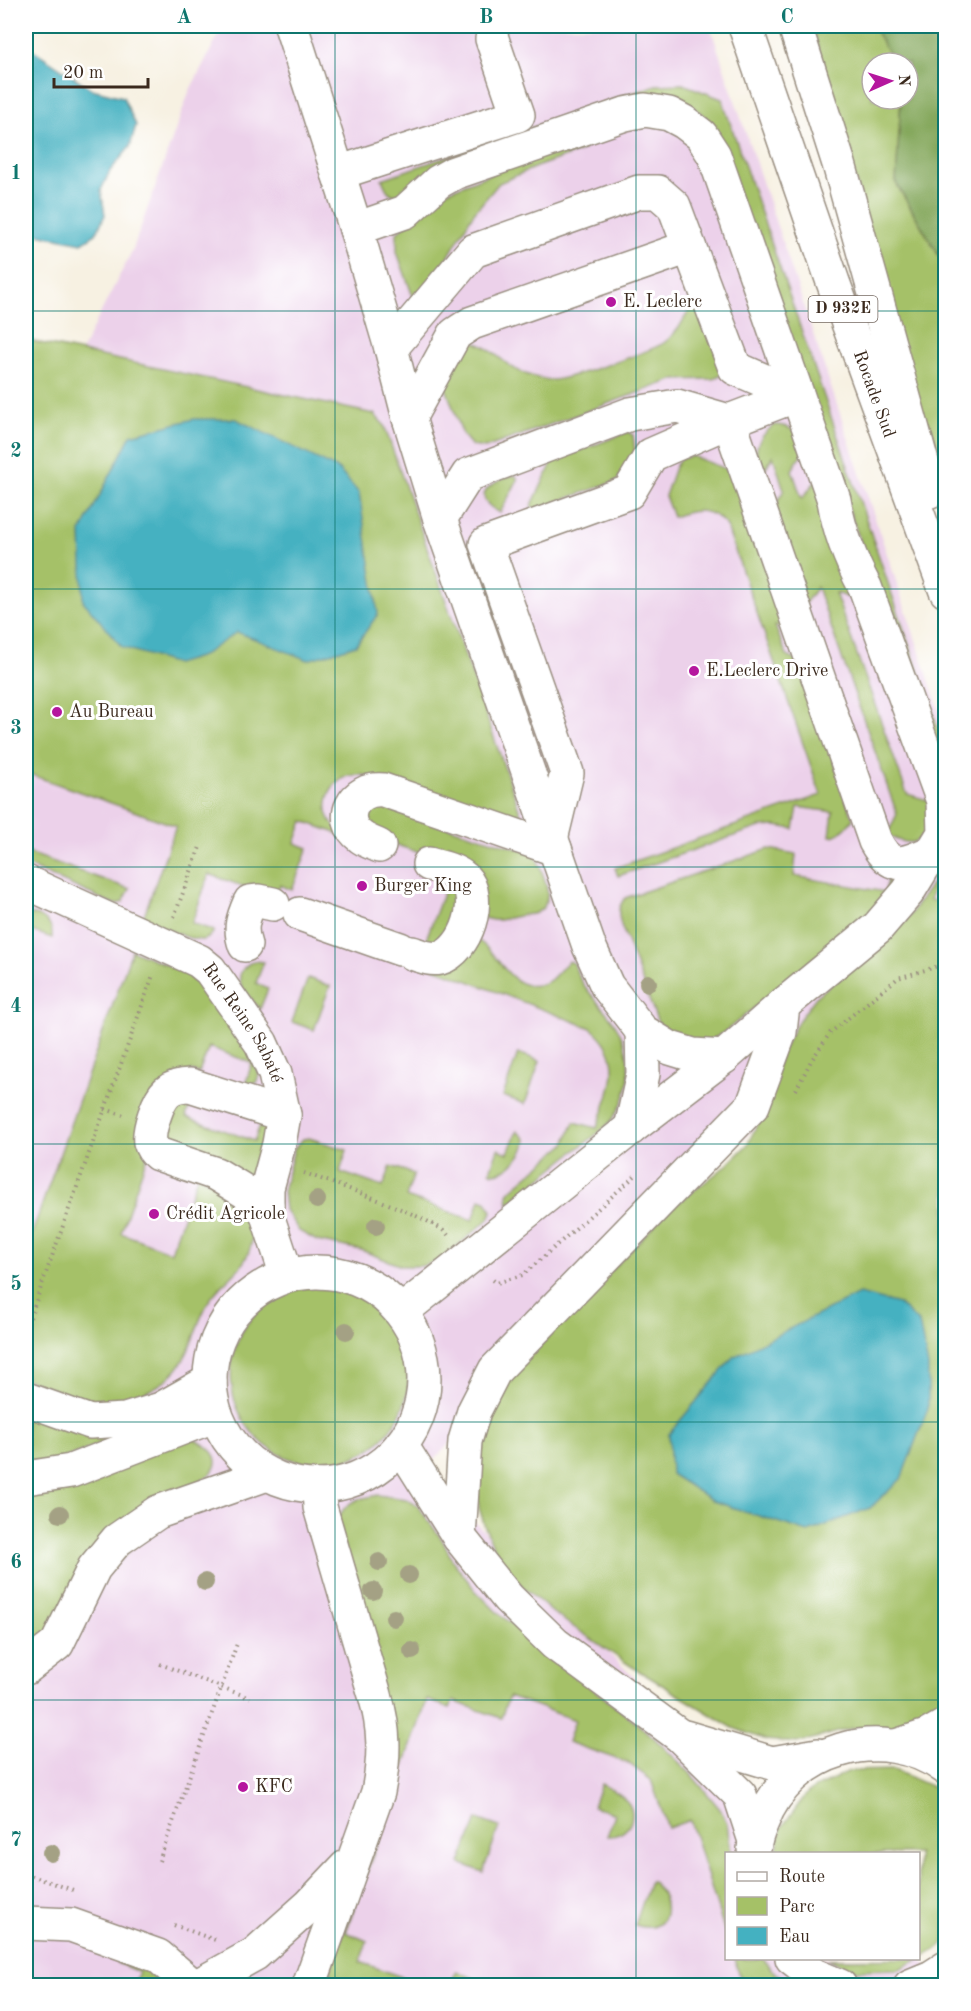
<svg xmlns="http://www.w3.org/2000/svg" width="971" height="2011" font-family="'Old Standard TT',serif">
<rect width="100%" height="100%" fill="#fff"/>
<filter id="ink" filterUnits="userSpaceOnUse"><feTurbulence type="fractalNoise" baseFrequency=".0167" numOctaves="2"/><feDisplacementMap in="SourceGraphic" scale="12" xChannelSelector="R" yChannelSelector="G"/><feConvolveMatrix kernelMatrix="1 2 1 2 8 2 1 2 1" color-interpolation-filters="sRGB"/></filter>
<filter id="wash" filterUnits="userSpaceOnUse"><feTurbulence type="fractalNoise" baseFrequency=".008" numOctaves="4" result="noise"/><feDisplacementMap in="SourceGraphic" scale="24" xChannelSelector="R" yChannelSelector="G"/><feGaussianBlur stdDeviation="1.35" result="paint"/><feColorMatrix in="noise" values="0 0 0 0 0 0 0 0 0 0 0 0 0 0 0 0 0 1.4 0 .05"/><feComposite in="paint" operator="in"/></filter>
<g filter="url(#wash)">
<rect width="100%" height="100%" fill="#f7f1e2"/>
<path fill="#ecd1ea" d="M223 26H710L945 727V930L423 1471 813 1853 726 1854V1958L919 1957 945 1985H26V460L133 249 189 92Z"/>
<path fill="#a5c167" stroke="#707642" stroke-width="1.5" d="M812 26H873L894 63H872V99H901L896 183 945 266V499Z
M683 84 722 99 945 749V779L711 122C688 100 674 96 643 95L401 197C388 195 386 190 382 179L656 85Z
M581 138 584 150 536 167 499 183 473 214 420 306 416 305 397 252V233L401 229 438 195Z
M694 301 727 371 713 379 673 380 485 448 472 446 463 435 444 383 467 341C489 342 501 364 521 372 529 376 543 380 552 380 566 380 655 350 665 342 679 331 686 316 694 301Z
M26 340 374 414 384 425 524 823 521 831 364 775C358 775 351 775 345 777 338 781 332 786 329 794 322 813 331 826 347 837L303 821 295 843 308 848 292 890 280 885 275 898 209 874 192 923 214 931C211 936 208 939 203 940 188 941 157 924 143 918L176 826 26 773Z
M774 425C791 425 799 433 806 447L792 470 802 499 817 479 860 601 835 593 907 794 931 801 934 811C924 839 918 852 887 835L897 814 817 587 803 606 772 512 784 490 773 456 760 477C754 453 753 441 774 425Z
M628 432 633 435 635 451 617 481 536 509 531 507 553 461Z
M692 456 734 472 788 628 775 626 787 656 802 663 853 819C847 827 841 835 830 836L833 812 798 807 794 829 776 826 760 827 618 876 615 868 821 795 726 525C710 507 694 509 673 517L665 496 675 467 680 459Z
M514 475 517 477V481L500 513C467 495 492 482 514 475Z
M367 802 535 854C541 871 559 902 536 913 531 915 524 914 518 916 498 920 498 923 478 916L463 868 374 837 365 831Z
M769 849 796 854 794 876 885 892 890 871 895 876 896 883 883 904 723 1033 711 1040 700 1044 660 1028 621 925C618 914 617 908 625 898Z
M26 852 130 889 123 902 117 904 111 903 26 865Z
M449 878 460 885 454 939 422 950Z
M935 879 930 900 946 903 945 1714 903 1728H853L797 1743 766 1740 733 1728 631 1666 553 1613 515 1580 498 1558 485 1527 479 1508 476 1475 478 1448 498 1389 668 1211 727 1165 747 1145 758 1123 782 1051 799 1020 816 997 887 939 905 922Z
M26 914C40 914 54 922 52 938L29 930 26 939Z
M479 941C501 956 514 1000 549 981 556 976 562 967 569 961L574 963C580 991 607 1006 619 1031 634 1061 632 1096 610 1122 599 1134 583 1144 571 1154 550 1171 530 1187 509 1204L508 1194 511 1190 565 1144 574 1122 597 1128C610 1091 628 1058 591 1028L426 965Z
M132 950 185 973 202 987 251 1050 259 1075 256 1083 245 1085 252 1063 209 1047 199 1073 191 1071 147 1156 121 1233 171 1252 198 1174C212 1183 233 1193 245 1204 261 1218 252 1253 240 1267 230 1279 217 1288 209 1301 196 1322 193 1349 178 1368 156 1395 115 1406 82 1398 63 1394 44 1385 26 1379V1250Z
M253 961 264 962 256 983 268 989 260 1009C246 993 226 976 253 961Z
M308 978 330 986 314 1030 292 1022Z
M518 1053 540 1061 525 1104 503 1096Z
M194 1092 186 1117 254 1141 262 1120 270 1128 254 1175 250 1176 170 1143 164 1138 178 1096Z
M517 1131 526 1139C526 1154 508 1173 493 1173L490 1171 498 1149 508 1153Z
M309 1138 347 1150 340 1172 383 1187 391 1166 414 1174 406 1197 473 1220 480 1199 486 1201 492 1211 489 1219 439 1261 421 1266H401L361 1250 317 1241 299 1231 285 1210 283 1191 294 1149 303 1139Z
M231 1375a89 89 0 1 1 178 0a89 89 0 1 1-178 0Z
M26 1413 117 1437 59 1461 26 1466Z
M188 1437C204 1442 228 1458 209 1475 206 1478 201 1481 197 1484L26 1654V1484Z
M378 1495 406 1499 417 1505 441 1538 453 1561 475 1590 499 1614 651 1735 690 1773 720 1809 727 1823 731 1853 726 1854V1935L690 1820 668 1828 651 1780 628 1763 568 1742 575 1720 509 1696 501 1718 453 1701 450 1708 427 1700 346 1932 367 1941 360 1962 424 1985 325 1986 395 1786 338 1520C345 1500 359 1499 378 1495Z
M894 1770 935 1788 945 1800V1941L940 1948 900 1969 854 1970 828 1959 918 1958V1854L776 1853 781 1828 808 1792 849 1771Z
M601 1784C609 1788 620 1793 626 1800 640 1816 628 1837 607 1836L615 1814 593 1806Z
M477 1819 499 1827 483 1872 460 1863Z
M650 1881C668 1889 678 1938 635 1925Z
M121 1959C138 1965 156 1964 159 1985H144L135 1983 139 1972 117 1963Z
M734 1959H763L771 1969 790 1985H743Z
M456 1971 478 1980 476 1985H451Z"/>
<path fill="#84a75c" stroke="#60683d" stroke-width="1.5" d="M873 26H945V266L896 183 901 99H908V63H894Z"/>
<path fill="#44b1c1" stroke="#406e70" stroke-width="1.5" d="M26 45 92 89 123 97 136 125 130 147 110 171 101 190 105 215 96 234 82 243 26 232Z
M194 419H236L338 469 359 493 378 614 356 645 308 660 237 632 202 656 176 664 122 647 83 601 81 532 131 435Z
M859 1294 899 1304 919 1323 928 1366V1408L901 1479 870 1508 808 1532 713 1501 671 1474 669 1434 733 1357Z"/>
</g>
<g filter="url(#ink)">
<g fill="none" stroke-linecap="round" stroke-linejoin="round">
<g stroke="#998e80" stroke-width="36">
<g id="minor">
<path d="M291 26 356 229 391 348 409 418 440 519 589 946 607 986 642 1031 670 1048 693 1055 724 1057"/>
<path d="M338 173 518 115 492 39"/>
<path d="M356 229 405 212 438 182 454 173 625 114 645 110 669 114 684 122 701 135 714 155 834 500C839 531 850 559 865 587L943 801 944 833 908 892 878 927 783 1005 724 1057 631 1128 401 1312"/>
<path d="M391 348 473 251 639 192H658L674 206 735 368 797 395"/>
<path d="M409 418 455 334 472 323 689 247"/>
<path d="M729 421 875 841C892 872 904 864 932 852"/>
<path d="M440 519 468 475 630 414 677 406 729 421"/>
<path d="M551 839 567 773 486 544 629 492 651 455 729 421 797 395"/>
<path d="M379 846C373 843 366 841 361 837 337 820 353 787 383 790L555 849"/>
<path id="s1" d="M26 882 199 961 210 970 261 1043 275 1074 284 1115 279 1144 267 1188V1215L287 1276"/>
<path d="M300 914 400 949"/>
<path d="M245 945C239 928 243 918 250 902L259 901 273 904"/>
<path d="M412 953C421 956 430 960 440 958 466 951 484 898 464 878 455 870 440 867 429 864"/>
<path d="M631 1128 643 1074 642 1031"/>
<path d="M267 1205 216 1174 158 1154C154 1151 151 1146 150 1142 148 1130 158 1100 167 1092 174 1086 182 1085 190 1085L284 1115"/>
<circle cx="317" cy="1379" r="107"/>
<path d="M26 1399 90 1422 125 1420 161 1409 210 1381"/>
<path d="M401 1445 459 1537 508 1598 555 1644 680 1736 740 1795 755 1841"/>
<path d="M26 1478 71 1471 216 1415"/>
<path d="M459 1537 465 1441 474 1411 495 1370 753 1105 780 1032 783 1005"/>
<path d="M26 1668 57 1644 94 1568 117 1540 158 1512 267 1474"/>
<path d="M685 1737 772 1763 818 1755"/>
<path d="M754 1849C755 1839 758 1831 762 1822 790 1749 882 1721 946 1768"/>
<path d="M26 1923 71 1925 158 1956 193 1986"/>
<path d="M792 1958 814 1975 840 1986"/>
<path d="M197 1986 255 1954 310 1905 346 1867"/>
<path d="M309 1986 378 1792C385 1756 385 1730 375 1695L320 1507 319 1486"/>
<path d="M910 1986 932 1977 946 1968"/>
</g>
</g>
<g stroke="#998e80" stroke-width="36">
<g id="major">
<path id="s2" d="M745 26 833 282 946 591"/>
<path d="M795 26 839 164 930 491"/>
<path d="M896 1746 927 1736 946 1725"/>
</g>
</g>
<path stroke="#998e80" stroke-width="4" stroke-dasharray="1.5 4.5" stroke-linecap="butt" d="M174 917 200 847
M796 1090 811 1061 830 1033 898 978 946 964
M105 1109 123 1115
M304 1173C330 1182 435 1218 448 1235
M493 1280 497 1283 523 1275 635 1176
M26 1329 153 975
M160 1664 250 1698
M159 1861 238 1641
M26 1874 76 1891
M174 1925 215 1940"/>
<use href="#minor" stroke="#fff" stroke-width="33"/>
<use href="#major" stroke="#fff" stroke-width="33"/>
</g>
<g fill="#a4a184">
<circle cx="648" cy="983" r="9"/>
<circle cx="317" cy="1200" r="9"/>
<circle cx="376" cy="1226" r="9"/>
<circle cx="346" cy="1331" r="9"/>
<circle cx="60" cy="1514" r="9"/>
<circle cx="379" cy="1562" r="9"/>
<circle cx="409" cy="1575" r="9"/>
<circle cx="205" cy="1582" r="9"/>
<circle cx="373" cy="1591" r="9"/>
<circle cx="394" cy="1618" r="9"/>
<circle cx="412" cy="1651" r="9"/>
<circle cx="51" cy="1853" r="9"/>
</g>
</g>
<path fill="none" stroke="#0f766e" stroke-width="1.5" stroke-opacity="0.55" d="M335 26V1986M636 26V1986M26 311H946M26 589H946M26 867H946M26 1144H946M26 1422H946M26 1700H946"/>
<g fill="#b5179e" stroke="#fff" stroke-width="2">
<circle cx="611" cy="302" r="6"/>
<circle cx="694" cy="671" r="6"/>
<circle cx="57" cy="712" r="6"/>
<circle cx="362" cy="886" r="6"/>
<circle cx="154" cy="1214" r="6"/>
<circle cx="243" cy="1787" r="6"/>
</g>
<g text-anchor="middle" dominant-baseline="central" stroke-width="6" stroke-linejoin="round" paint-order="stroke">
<rect fill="#fff" stroke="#766a62" stroke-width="1.5" x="808.5" y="296" width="69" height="26" rx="4.5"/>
<g font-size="16" font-weight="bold" fill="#3b2a1e">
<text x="843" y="309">D 932E</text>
</g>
<g font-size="18" fill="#3b2a1e" stroke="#fff" text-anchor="start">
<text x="623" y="302">E. Leclerc</text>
<text x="706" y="671">E.Leclerc Drive</text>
<text x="69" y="712">Au Bureau</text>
<text x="374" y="886">Burger King</text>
<text x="166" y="1214">Crédit Agricole</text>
<text x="255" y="1787">KFC</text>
</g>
<g font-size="18" fill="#3b2a1e" stroke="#fff">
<text stroke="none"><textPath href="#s2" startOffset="390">Rocade Sud</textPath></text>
<text stroke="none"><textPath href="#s1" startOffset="267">Rue Reine Sabaté</textPath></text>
</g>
</g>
<rect width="971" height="2011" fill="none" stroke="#fff" stroke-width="66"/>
<rect x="725" y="1852" width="195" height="108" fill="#ffffff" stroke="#b1aaa5" stroke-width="1.5"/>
<rect x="737" y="1872" width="30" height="9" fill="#ffffff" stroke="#b1aaa5" stroke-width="1.5"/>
<text x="779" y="1882" font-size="18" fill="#3b2a1e">Route</text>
<rect x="737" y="1897" width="30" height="18" fill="#a5c167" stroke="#b1aaa5" stroke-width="1.5"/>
<text x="779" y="1912" font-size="18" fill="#3b2a1e">Parc</text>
<rect x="737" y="1927" width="30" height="18" fill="#44b1c1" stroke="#b1aaa5" stroke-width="1.5"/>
<text x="779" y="1942" font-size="18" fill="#3b2a1e">Eau</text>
<g transform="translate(890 81) rotate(87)"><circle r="28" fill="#ffffff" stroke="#b1aaa5" stroke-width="1.5"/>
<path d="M0-4.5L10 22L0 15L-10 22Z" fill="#b5179e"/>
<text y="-9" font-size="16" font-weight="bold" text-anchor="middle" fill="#3b2a1e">N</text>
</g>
<path d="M54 78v9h94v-9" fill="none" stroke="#3b2a1e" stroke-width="3"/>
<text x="63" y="78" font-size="18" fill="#3b2a1e" stroke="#ffffff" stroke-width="4.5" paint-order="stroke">20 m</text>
<rect x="33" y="33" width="905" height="1945" fill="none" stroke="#0f766e" stroke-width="2"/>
<g font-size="20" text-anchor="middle" font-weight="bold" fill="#0f766e">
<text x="184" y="23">A</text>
<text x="486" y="23">B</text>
<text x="787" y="23">C</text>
<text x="16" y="179">1</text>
<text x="16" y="457">2</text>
<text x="16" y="734">3</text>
<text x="16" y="1012">4</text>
<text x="16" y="1290">5</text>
<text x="16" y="1568">6</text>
<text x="16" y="1846">7</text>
</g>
</svg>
